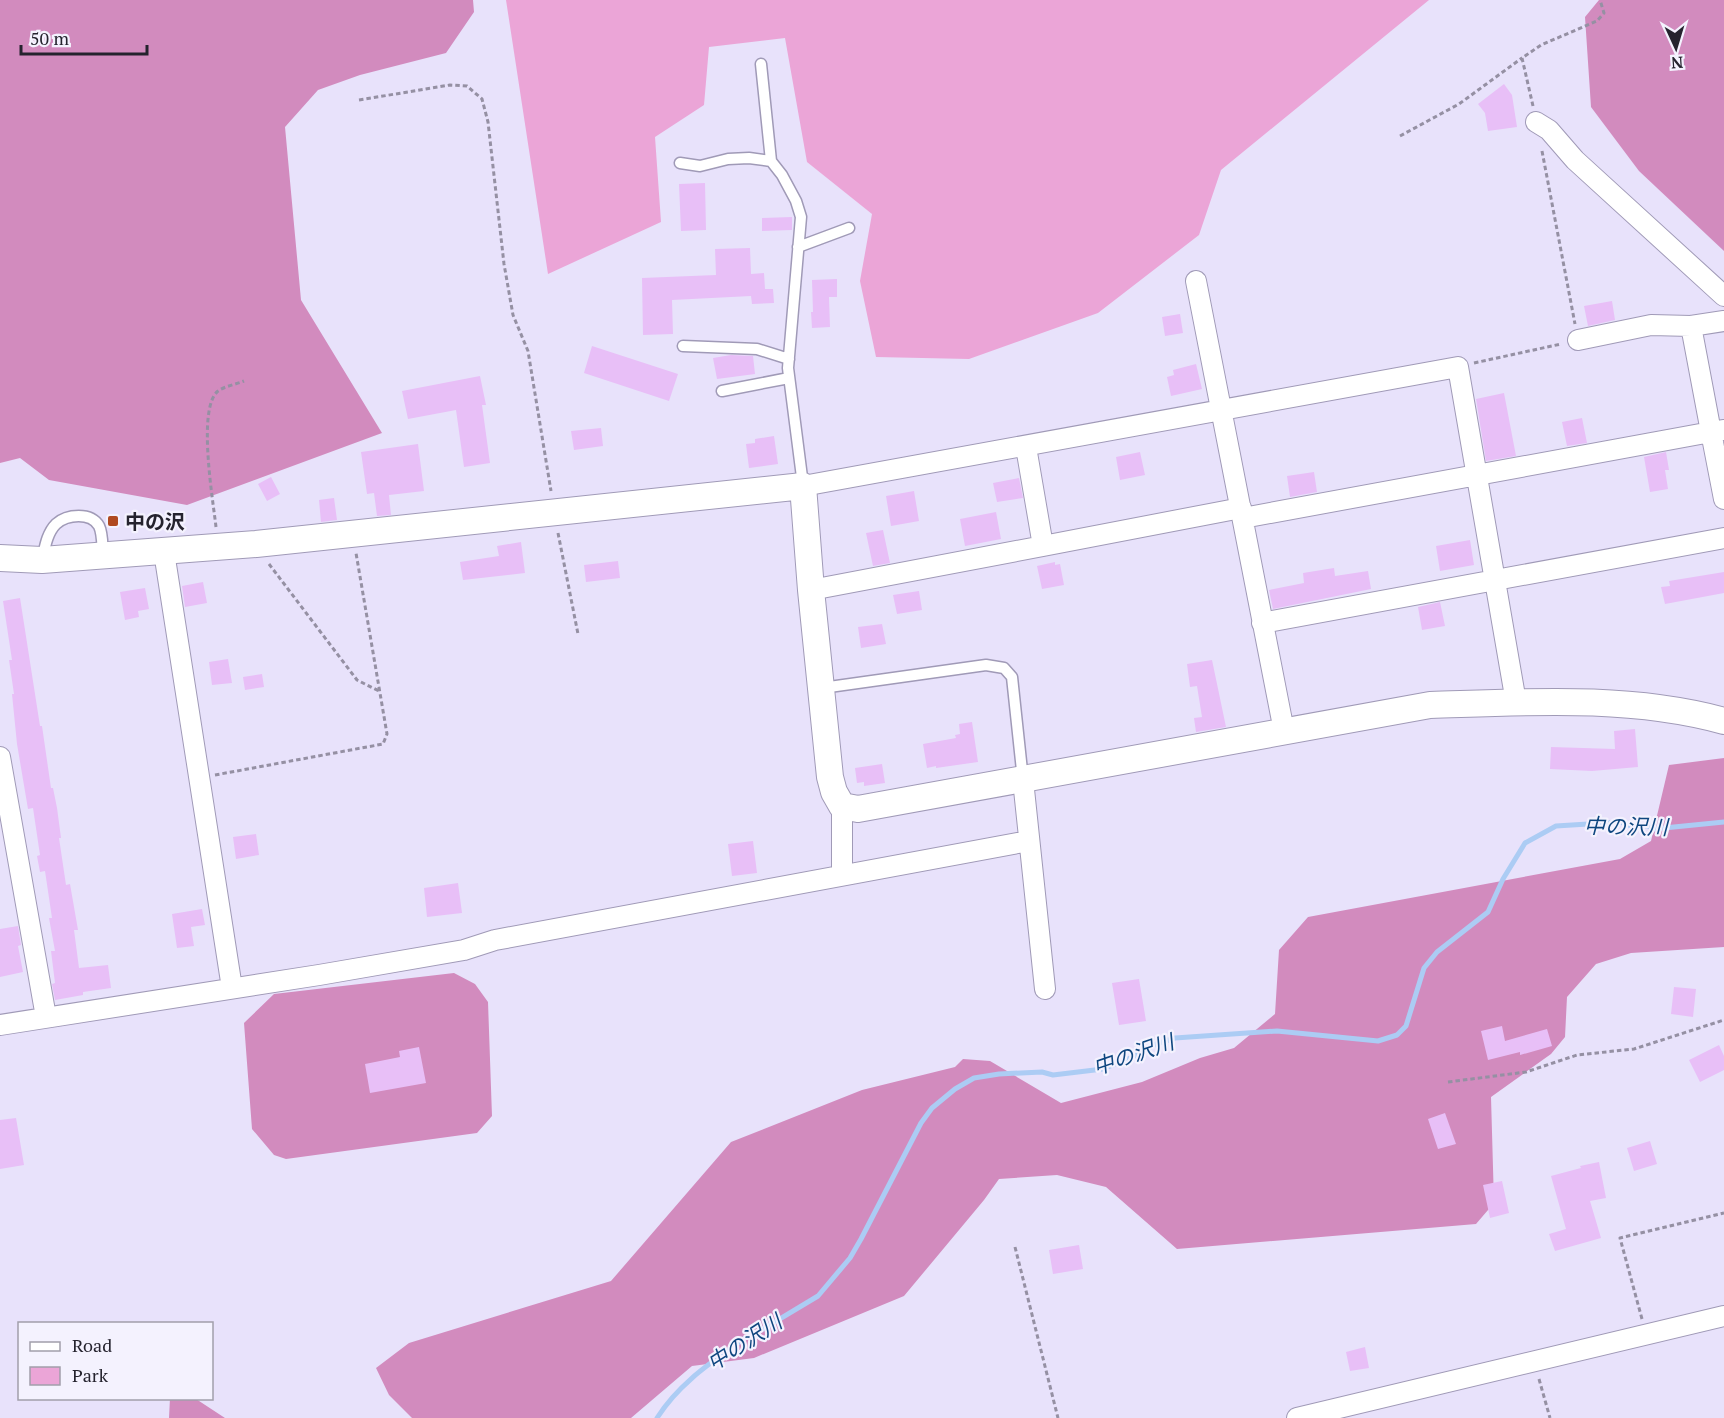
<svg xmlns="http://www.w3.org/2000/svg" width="1724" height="1418" font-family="'PT Serif','Noto Sans JP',serif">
<rect width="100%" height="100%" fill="#e8e2fb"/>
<path fill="#eba5d7" d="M506 0H1429L1221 170 1199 235 1098 313 969 359 876 357 860 281 872 214 807 162 785 38 709 47 704 105 655 137 661 222 548 274Z"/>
<path fill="#d28bbe" d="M0 0H473L474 12 446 53 360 75 318 90 285 127 301 300 382 433 187 505 49 480 20 458 0 463Z
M1599 0H1724V251L1639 171 1591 107 1585 17Z
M1724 758V947L1631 953 1596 964 1567 997 1565 1037 1551 1054 1491 1097 1494 1203 1476 1224 1177 1249 1106 1187 1057 1175 999 1179 984 1200 904 1296 754 1358 692 1366 631 1418H412L389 1395 376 1368 409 1343 611 1281 731 1142 862 1090 955 1067 963 1059 990 1061 1061 1103 1142 1082 1200 1058 1234 1048 1275 1014 1279 950 1308 917 1620 859 1651 841 1669 765Z
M454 973 475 984 488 1002 492 1116 477 1133 286 1159 274 1155 252 1129 244 1023 274 994Z
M170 1398 196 1399 225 1418H169Z"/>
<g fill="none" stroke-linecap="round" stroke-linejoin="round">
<path stroke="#acccf4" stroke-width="5" d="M657 1418C679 1383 712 1362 745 1338L753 1335 818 1296 850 1258 861 1239 921 1123 932 1108 955 1089 974 1078 999 1074 1042 1072 1053 1075 1103 1069 1135 1056 1156 1044 1175 1038 1277 1031 1378 1041 1397 1035 1406 1026 1424 968 1437 952 1488 912 1503 879 1525 843 1556 826 1620 822 1631 826H1647L1654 829 1724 822"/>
</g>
<path fill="#e8bff7" d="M1504 84 1512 95 1517 127 1488 131 1485 113 1478 104Z
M705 183 706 230 681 231 679 184Z
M792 217V230L762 231V218Z
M750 248 751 274 764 273 765 289H773L774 303 752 304 751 296 672 300 673 334 643 335 642 278 716 275 715 249Z
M837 279V297H829L830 327 812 328 811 312H813L812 280Z
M1612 301 1615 320 1588 326 1584 306Z
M1180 314 1183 333 1165 336 1162 317Z
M592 346 678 374 669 401 584 373Z
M731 355 753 356 755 374 717 379 713 358Z
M1196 364 1202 389 1171 396 1167 377 1174 375 1173 370Z
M480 376 486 405H482L490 463 464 467 456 410 408 419 402 391Z
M1504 393 1516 456 1486 461 1476 399Z
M1582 418 1587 443 1567 446 1562 422Z
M601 428 603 446 574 450 571 431Z
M774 436 778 464 749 468 746 444 755 443V439Z
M418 444 424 491 389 495 391 515 377 516 374 493 367 494 361 452Z
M1140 452 1145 475 1120 480 1116 457Z
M1666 452 1669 470H1665L1668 489 1650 492 1644 457Z
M1314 472 1317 492 1290 497 1287 476Z
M271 477 280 494 267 501 258 484Z
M1019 478 1023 498 997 502 993 483Z
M914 491 919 521 891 526 886 496Z
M334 498 337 520 321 522 319 500Z
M996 512 1001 539 965 546 960 519Z
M883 530 890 563 873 566 866 533Z
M1470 540 1474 565 1440 571 1436 546Z
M521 542 525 573 463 580 460 562 499 556 497 546Z
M618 561 620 578 586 582 584 565Z
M1055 562V565L1060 564 1064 585 1042 589 1037 566Z
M1334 568 1335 576 1368 571 1371 589 1273 609 1269 590 1304 583 1303 573Z
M1724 572V593L1665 604 1661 587 1670 586 1669 581Z
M203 582 207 603 185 607 182 586Z
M145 588 149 609 138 611 139 617 125 620 120 592Z
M919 591 922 610 897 614 893 595Z
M20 598 40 726H42L51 788H53L57 808 61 838H59L66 885 70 884 78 930H74L79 968 108 965 111 988 83 992V995L55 1000 52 984 55 983 51 951H55L49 918H52L45 871 40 872 37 856 40 855 33 808 28 809 17 744 12 694H14L9 660H12L3 601Z
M1440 602 1445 626 1422 630 1418 607Z
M882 624 886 644 861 648 858 627Z
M228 659 232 683 212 685 209 662Z
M1212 660 1226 727 1196 732 1194 718 1202 717 1197 686 1190 687 1187 664Z
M262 674 264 687 245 690 243 677Z
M972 722 978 762 936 768V766L927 768 923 744 956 738 955 735 960 734 959 724Z
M1635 729 1638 767 1592 771 1550 769 1551 747 1615 749 1614 731Z
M882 764 885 783 864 786V782L857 783 855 768Z
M256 834 259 855 236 859 233 837Z
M753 841 757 873 732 876 728 844Z
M458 883 462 913 427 917 424 888Z
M202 909 205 925 191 927 194 946 177 948 172 914Z
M18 926 21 945 18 946 23 972 0 977V929Z
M1139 979 1146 1021 1119 1025 1112 983Z
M1674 987 1696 989 1693 1017 1671 1014Z
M1502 1026 1505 1041 1547 1029 1552 1046 1520 1055V1052L1488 1060 1481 1031Z
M1719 1045 1724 1056V1070L1700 1082 1689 1060Z
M419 1047 426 1083 370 1093 365 1064 400 1057 399 1051Z
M1445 1113 1456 1144 1438 1149 1428 1119Z
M16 1118 24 1165 0 1169V1120Z
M1650 1141 1657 1164 1634 1171 1627 1148Z
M1599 1162 1606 1198 1590 1201 1601 1238 1555 1251 1549 1234 1566 1229 1551 1176 1581 1168 1580 1166Z
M1502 1181 1509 1213 1490 1218 1483 1185Z
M1079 1245 1083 1269 1053 1274 1049 1250Z
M1365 1347 1369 1368 1350 1371 1346 1352Z"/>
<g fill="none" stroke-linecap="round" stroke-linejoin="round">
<g stroke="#a09ab7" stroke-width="13">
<path id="service" d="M761 64 771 161 782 175 796 201 801 217 788 368 803 485
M680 163 700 166 728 159 749 158 771 161
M798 247 849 228
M683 346 757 349 789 359
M722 391 789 378
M42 560C45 547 47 533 56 524 67 514 91 512 99 526 103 534 102 547 103 555
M822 688 986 665 1004 668 1012 677 1023 780"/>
</g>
<g stroke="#a09ab7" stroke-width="22">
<path id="minor" d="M1536 122 1549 130 1575 160 1724 296
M1196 281 1284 731
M1578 340 1651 325 1691 326 1724 321
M1723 430 1711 432 1724 499
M803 486C1021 448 1239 406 1458 367L1516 702
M1243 518 1711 432 1691 326
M1043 546 1241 508
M164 552 232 988
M811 590 1043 546 1026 447
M1262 623 1724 538
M0 757 46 1017
M1023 780 1045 989
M842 806V874
M0 1025 319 975 464 950 495 940 1029 841
M1297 1418 1724 1316"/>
</g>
<g stroke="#a09ab7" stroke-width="28">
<path id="tertiary" d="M0 558 42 560 256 544 803 486 811 590 830 777 834 792 842 806 858 809 1430 705C1527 702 1629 695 1724 721"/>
</g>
<path stroke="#9590a3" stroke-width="3" stroke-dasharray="4.5 3" stroke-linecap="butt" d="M359 100 450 85 467 86 482 99 488 122 504 264 513 315 528 351 551 491
M1533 106 1522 58 1541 45 1597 21 1604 13 1600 0
M1400 136 1459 104 1522 58
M1542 151 1575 324
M1474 363 1561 344
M216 527C213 500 197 408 218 391 225 386 237 384 244 381
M558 533 578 634
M269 564 357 680 381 692
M215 775 383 744 387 734 356 553
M1448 1082 1526 1072 1577 1055 1634 1049 1724 1020
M1015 1247 1058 1418
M1642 1319 1620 1238 1724 1213
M1539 1379 1550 1418"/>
<use href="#service" stroke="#fff" stroke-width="10"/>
<use href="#minor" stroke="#fff" stroke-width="20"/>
<use href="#tertiary" stroke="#fff" stroke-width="26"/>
</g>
<rect fill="#b04a20" stroke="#f4f2fe" stroke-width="2" x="107" y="515" width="12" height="12" rx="3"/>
<g text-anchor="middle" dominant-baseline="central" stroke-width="4.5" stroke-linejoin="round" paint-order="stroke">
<g font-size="20" font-weight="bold" fill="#25232e" stroke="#f4f2fe" text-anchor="start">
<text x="125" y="521">中の沢</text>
</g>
<g font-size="21" font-style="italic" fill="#0e467f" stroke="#f4f2fe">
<text transform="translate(1626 826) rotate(1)">中の沢川</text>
<text transform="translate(1133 1054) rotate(-19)">中の沢川</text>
<text transform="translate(744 1342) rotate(-33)">中の沢川</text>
</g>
</g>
<rect x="18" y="1322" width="195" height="78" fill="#f4f2fe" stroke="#a19fab" stroke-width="1.5"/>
<rect x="30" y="1342" width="30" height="9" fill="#ffffff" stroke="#a19fab" stroke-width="1.5"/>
<text x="72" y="1352" font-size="18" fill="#25232e">Road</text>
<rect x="30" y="1367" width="30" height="18" fill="#eba5d7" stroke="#a19fab" stroke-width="1.5"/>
<text x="72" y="1382" font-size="18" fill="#25232e">Park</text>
<g transform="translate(1676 48) rotate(176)" stroke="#f4f2fe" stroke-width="4.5" paint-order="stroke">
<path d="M0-4.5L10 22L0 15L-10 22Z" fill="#25232e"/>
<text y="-9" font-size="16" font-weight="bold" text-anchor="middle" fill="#25232e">N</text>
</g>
<path d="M21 45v9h126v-9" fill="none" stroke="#25232e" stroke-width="3"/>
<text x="30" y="45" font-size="18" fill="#25232e" stroke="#f4f2fe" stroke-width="4.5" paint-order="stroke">50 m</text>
</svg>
